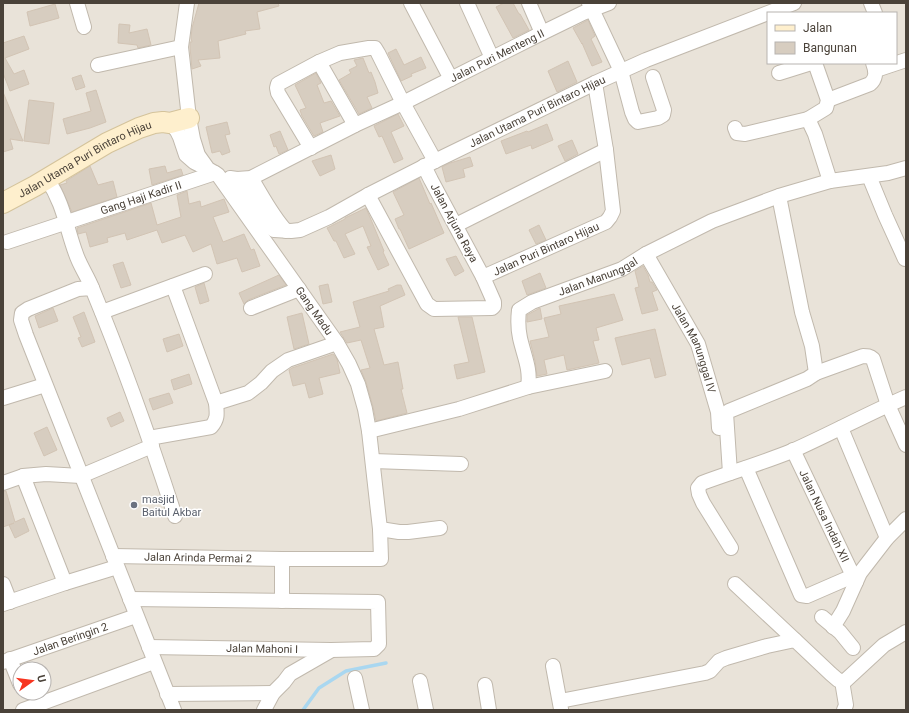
<svg xmlns="http://www.w3.org/2000/svg" width="909" height="713" font-family="Roboto,sans-serif">
<rect width="100%" height="100%" fill="#f5f2eb"/>
<path fill="#e9e3d9" fill-rule="evenodd" d="M3 3H906V710H3ZM768 13H896V63H768ZM20 669H44V693H20Z"/>
<g fill="none" stroke-linecap="round" stroke-linejoin="round">
<path stroke="#a9d7f0" stroke-width="3.5" d="M303 710 319 688 346 671 386 663"/>
</g>
<path fill="#d7cdc0" stroke="#d2c4b4" d="M199 3H278L279 6 257 12 260 29 245 31 246 34 218 41 220 58 198 60 201 66 192 69 190 47V42H192L191 38 192 28Z
M504 3H513L519 14H520L529 30 513 38 496 7Z
M55 4 59 18 30 26 27 12Z
M588 20 595 36 591 39 602 62 592 66 582 43V44L573 28Z
M119 24 130 25 129 33 147 29 151 45 138 48 137 45 118 43Z
M24 36 29 49 5 58 14 74 24 70 29 84 10 91 3 73V43Z
M396 49 404 65 421 57 426 68 411 74 412 76 401 81 388 53Z
M363 58 369 73 371 72 375 82 378 93 367 97 372 108 359 114 339 80 351 73 349 70 357 66 354 60Z
M568 61 577 82 557 92 548 71Z
M316 73 321 83 317 85 324 103 331 101 340 116 320 123 323 132 314 136 302 116 300 110 306 108 295 85Z
M81 75 85 87 76 90 72 78Z
M96 90 106 122 90 128 67 134 63 119 91 111 86 93Z
M3 92 23 141 10 139 13 149 3 152Z
M29 100 54 103 49 144 24 141Z
M398 114 404 126 391 132 403 159 394 163 382 136 379 137 374 126Z
M227 122 230 134 225 135 230 152 222 155 220 151 212 153 206 127Z
M547 124 553 140 532 149 531 145 506 154 501 141 527 131 528 132Z
M280 131 288 150 279 154 276 146 274 147 270 135Z
M572 140 578 154 565 161 558 146Z
M331 155 335 169 320 176 312 161Z
M470 157 473 166 463 169 465 177 446 182 442 167 450 163Z
M90 166 98 185 113 181 117 197 72 212 60 185 67 183 66 181Z
M165 166 167 173 181 169 183 175 152 185 149 169Z
M419 178 430 204 431 203 444 233 409 249 400 229H399L395 219 404 215 393 192Z
M187 191 189 204 200 201 201 207 224 199 229 212 213 217 223 242 244 234 251 250 254 249 260 266 242 272 237 258 217 264 211 244 193 252 185 235 162 243 157 230 127 240 125 233 107 238 108 242 90 247 86 232 78 234 77 228 151 203 157 225 181 217 177 195Z
M366 208 372 222 384 251 383 252 389 265 378 270 367 247 371 246 363 226 345 234 355 254 344 258 336 241H334L327 228 345 219V218L347 217Z
M539 225 546 240 536 244 529 230Z
M456 256 464 271 455 276 446 259Z
M123 262 131 285 121 288 113 265Z
M643 266 648 275 650 282H652L657 290 652 292 658 310 642 314 635 288 639 287 635 271Z
M540 273 546 288 527 295 522 281Z
M279 275 286 285 248 300 244 304 239 293Z
M204 283 209 301 200 304 195 287Z
M328 284 332 302 323 304 319 286Z
M397 285H401L405 295 380 306 384 327 374 329 384 365 398 362 403 389H401L407 413 376 421 373 407 366 382 361 370 370 368 361 340 347 343 340 332 360 327 353 302 389 291 388 289Z
M614 294 623 320 596 328 599 340 593 341 599 363 567 370 564 355 544 360 547 374 537 376 535 361 530 341 549 337 544 318 561 314 559 306Z
M53 308 58 321 39 328 35 316Z
M540 308 542 319 527 322V315Z
M84 312 95 342 82 347 78 338 81 337 73 317Z
M302 313 309 344 294 349 287 317Z
M458 317H472L485 372 457 379 454 365 469 362Z
M655 329 666 375 655 378 650 358 622 365 615 338Z
M179 334 183 346 167 352 163 339Z
M333 354 337 359 340 373 319 378 323 394 309 398 305 383 293 386 289 370 292 368Z
M189 374 192 384 174 390 171 380Z
M169 393 173 403 153 410 149 399Z
M120 412 124 421 111 427 107 418Z
M47 427 57 450 44 456 34 433Z
M3 491H6L15 522 24 518 29 531 15 538 9 525 14 523 3 527Z"/>
<g fill="none" stroke-linecap="round" stroke-linejoin="round">
<g stroke="#c1b9ad" stroke-width="16">
<g id="street">
<path d="M77 3 84 27"/>
<path d="M411 3 451 79"/>
<path d="M467 3 492 58"/>
<path d="M529 3 542 33"/>
<path d="M589 3 621 71 632 112 635 119 638 122 658 118 663 115 664 110 653 77"/>
<path d="M871 3 875 13"/>
<path d="M319 62 355 125"/>
<path d="M98 65 181 47"/>
<path d="M876 70 906 60"/>
<path d="M779 73 811 63"/>
<path d="M828 100 870 84C877 78 876 71 873 63"/>
<path d="M808 119 826 108 828 100 815 63"/>
<path d="M170 123 177 131 180 137 186 155 194 162 204 167"/>
<path d="M735 128 737 133 745 134 808 119 815 134 830 181"/>
<path d="M311 148 278 93 277 88 278 84 319 62 340 53 369 48H375L378 53 403 103 435 161"/>
<path d="M869 176 885 215 905 259"/>
<path id="s1" d="M230 178 237 179 251 178 355 125 403 103 542 33 583 13 609 3"/>
<path d="M251 178C262 196 272 216 286 231"/>
<path d="M47 179C64 204 66 227 76 254 80 266 88 277 92 288"/>
<path id="s2" d="M237 179 249 199 267 225 274 230 291 231 300 230 329 217 368 195 435 161 595 83 646 60 794 3"/>
<path d="M368 195 427 304 434 309 492 308 494 306V302L483 277 431 180 424 166"/>
<path d="M779 196 802 312 812 346 816 373"/>
<path d="M456 225 606 150"/>
<path id="s3" d="M7 242 215 173"/>
<path id="s4" d="M646 254 698 344 718 412 719 428"/>
<path id="s5" d="M483 277 606 222 610 217 613 211 606 150 595 83"/>
<path d="M251 308 299 289"/>
<path d="M102 312 205 274"/>
<path id="s6" d="M528 387C531 369 524 356 520 338 518 329 518 319 519 310L532 302 622 269 646 254 712 221 779 196 830 181 888 173 906 168"/>
<path d="M3 398 45 385"/>
<path d="M216 403 248 393 261 383 272 371 288 360 337 343"/>
<path d="M841 428 887 538"/>
<path d="M369 431 459 409 528 387 605 371"/>
<path d="M149 438 211 427C218 419 217 414 216 403L173 286"/>
<path id="s7" d="M793 450 856 582"/>
<path d="M373 461 461 464"/>
<path d="M746 468 801 595 807 596 853 576"/>
<path d="M730 473 726 413 729 411 807 379 816 373 863 356C867 356 870 356 873 359L888 405 906 445"/>
<path d="M23 476 65 583"/>
<path d="M3 483 23 476 46 474 81 476 152 446"/>
<path d="M380 529 399 532H408L440 528"/>
<path d="M731 548 703 503 699 494 698 488 702 483C732 472 762 463 792 451 830 434 867 414 906 397"/>
<path id="s8" d="M113 556 282 559H381L380 529 369 431 365 409 358 384 349 364 337 343 218 175 215 173 208 169 198 155 193 139 189 118 181 47 187 3"/>
<path d="M3 584 10 602"/>
<path d="M735 584 795 640"/>
<path d="M130 599 378 602 379 644 374 649 331 650 149 647"/>
<path d="M282 601V559"/>
<path d="M3 604 65 583 117 567"/>
<path d="M822 617 840 632 853 648"/>
<path d="M833 627 843 611 860 573 887 538 906 519"/>
<path d="M10 659 20 684"/>
<path id="s9" d="M3 662 136 616"/>
<path d="M553 666 561 709"/>
<path d="M355 678 362 710"/>
<path d="M420 681 426 710"/>
<path d="M842 681 846 705 844 710"/>
<path d="M485 685 489 710"/>
<path d="M167 694 273 693"/>
<path d="M560 701 705 673 710 671 719 661 726 658 767 646 795 640 831 674 838 680 842 681H845L884 645 906 632"/>
<path d="M23 710 154 662"/>
<path d="M174 710 26 335 21 320 22 313 28 309 78 289 92 288C123 363 150 439 175 516"/>
<path d="M264 710 273 693 284 682 290 674 330 651"/>
</g>
</g>
<g stroke="#d4c39b" stroke-width="22">
<g id="secondary">
<path id="s10" d="M3 203 35 186 107 143 139 128 154 123 163 122 170 123 189 118"/>
</g>
</g>
<use href="#street" stroke="#fff" stroke-width="14"/>
<use href="#secondary" stroke="#feefcd" stroke-width="20"/>
</g>
<circle fill="#6b7280" stroke="#fff" stroke-width="1.5" cx="134" cy="505" r="4"/>
<g text-anchor="middle" dominant-baseline="central" stroke-width="3" stroke-linejoin="round" paint-order="stroke">
<g font-size="11" fill="#4a4239" stroke="#fff">
<text stroke="none"><textPath href="#s1" startOffset="296">Jalan Puri Menteng II</textPath></text>
<text stroke="none"><textPath href="#s2" startOffset="355">Jalan Utama Puri Bintaro Hijau</textPath></text>
<text stroke="none"><textPath href="#s10" startOffset="93">Jalan Utama Puri Bintaro Hijau</textPath></text>
<text stroke="none"><textPath href="#s3" startOffset="141">Gang Haji Kadir II</textPath></text>
<text transform="translate(454 223) rotate(62)">Jalan Arjuna Raya</text>
<text stroke="none"><textPath href="#s5" startOffset="69">Jalan Puri Bintaro Hijau</textPath></text>
<text stroke="none"><textPath href="#s6" startOffset="164">Jalan Manunggal</textPath></text>
<text transform="translate(314 311) rotate(55)">Gang Madu</text>
<text stroke="none"><textPath href="#s4" startOffset="106">Jalan Manunggal IV</textPath></text>
<text stroke="none"><textPath href="#s7" startOffset="73">Jalan Nusa Indah XII</textPath></text>
<text stroke="none"><textPath href="#s8" startOffset="85">Jalan Arinda Permai 2</textPath></text>
<text stroke="none"><textPath href="#s9" startOffset="71">Jalan Beringin 2</textPath></text>
<text transform="translate(262 649) rotate(1)">Jalan Mahoni I</text>
</g>
<g font-size="11" fill="#5b616d" stroke="#fff" text-anchor="start">
<text x="142" y="499">masjid<tspan x="142" dy="13">Baitul Akbar</tspan></text>
</g>
</g>
<rect width="909" height="713" fill="none" stroke="#4a4239" stroke-width="8"/>
<rect x="767" y="12" width="130" height="52" fill="#ffffff" stroke="#b7b3b0"/>
<rect x="775" y="25" width="20" height="6" fill="#feefcd" stroke="#b7b3b0"/>
<text x="803" y="32" font-size="12" fill="#4a4239">Jalan</text>
<rect x="775" y="42" width="20" height="12" fill="#d7cdc0" stroke="#b7b3b0"/>
<text x="803" y="52" font-size="12" fill="#4a4239">Bangunan</text>
<g transform="translate(32 681) rotate(76)"><circle r="19" fill="#ffffff" stroke="#b7b3b0"/>
<path d="M0-3L7 15L0 10L-7 15Z" fill="#f73520"/>
<text y="-6" font-size="11" font-weight="bold" text-anchor="middle" fill="#4a4239">U</text>
</g>
</svg>
